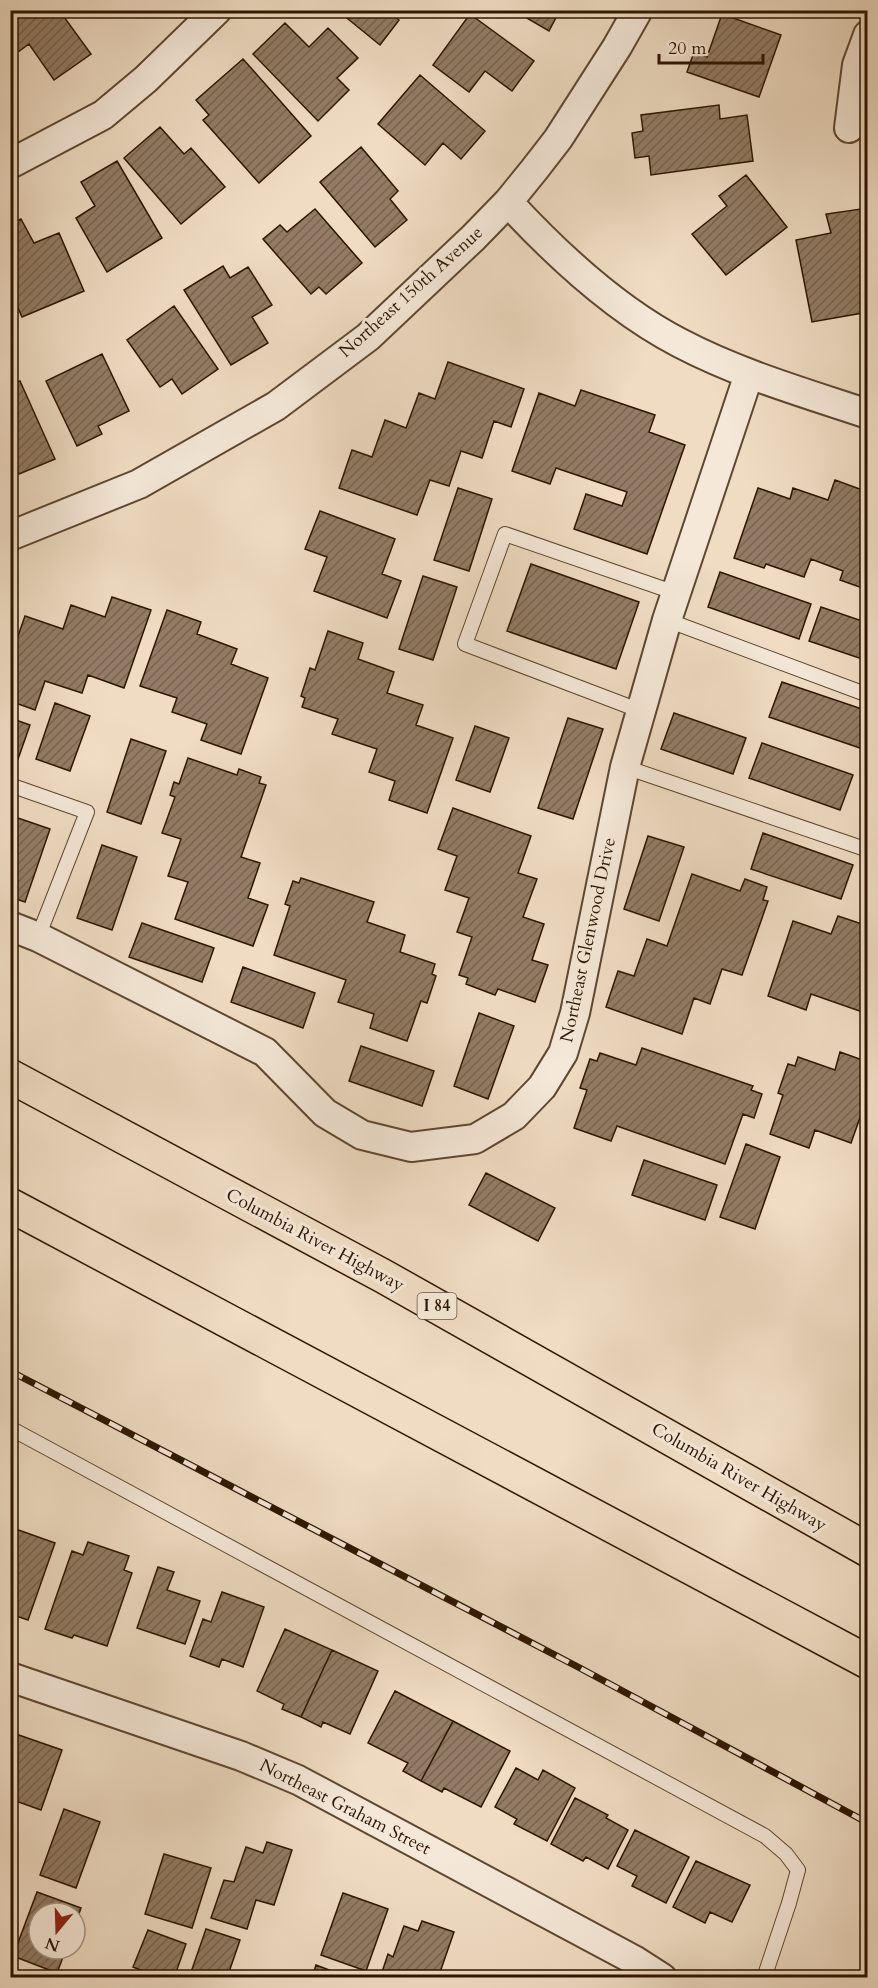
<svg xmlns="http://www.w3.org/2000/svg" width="878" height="1988" font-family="Cardo,serif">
<defs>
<pattern id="building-hatch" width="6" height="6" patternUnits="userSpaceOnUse" patternTransform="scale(1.5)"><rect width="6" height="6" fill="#927c65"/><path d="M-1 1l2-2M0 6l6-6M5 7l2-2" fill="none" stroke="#786451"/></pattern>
</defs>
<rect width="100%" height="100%" fill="#efdcc3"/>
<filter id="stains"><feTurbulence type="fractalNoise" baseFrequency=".00333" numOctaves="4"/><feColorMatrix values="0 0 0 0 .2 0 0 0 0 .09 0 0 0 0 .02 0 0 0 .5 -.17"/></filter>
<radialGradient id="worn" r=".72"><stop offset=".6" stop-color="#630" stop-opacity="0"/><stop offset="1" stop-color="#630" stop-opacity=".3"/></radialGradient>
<path fill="url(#building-hatch)" stroke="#2d1500" stroke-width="1.5" d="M10 10H59L91 54 54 80 29 44 11 57Z
M337 10H387L399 20 380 45Z
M513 10H560L549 31Z
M763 10H783L781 17Z
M470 14 534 61 512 91 485 71 469 92 433 65Z
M722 14 781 35 759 97 687 72 694 52 707 57Z
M285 23 309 47 328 28 358 58 337 78 349 90 318 121 253 54Z
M243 59 311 136 259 183 203 120 209 115 196 100Z
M420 75 485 131 461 159 443 143 425 165 378 124Z
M719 105 720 119 747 115 753 161 651 175 649 156 635 158 632 133 643 131 641 115Z
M160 127 184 154 191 148 225 187 181 224 124 158Z
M361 147 398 191 390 199 407 220 375 247 320 182Z
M117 161 162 238 107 272 76 218 95 206 81 182Z
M746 175 787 227 726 275 692 234 727 206 719 196Z
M315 209 362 263 326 294 319 287 311 294 263 239 280 225 287 232Z
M861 209 868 239V312L812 322 796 240 831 233 826 214Z
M21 219 34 243 59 233 84 291 22 317 10 290V224Z
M223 266 230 278 248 267 272 305 252 317 268 343 231 365 184 290Z
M174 306 218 369 182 394 172 379 160 387 127 340Z
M102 354 129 411 98 426 102 434 77 446 46 381Z
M448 362 524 389 511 427 494 421 482 458 461 451 449 486 430 480 417 515 339 488 352 450 372 457 385 420 406 428 419 393 435 399Z
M20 381 55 459 19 474 10 456V384Z
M581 390 655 415 649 432 685 445 647 554 574 529 586 494 622 506 627 492 556 468 550 484 512 471 539 393 575 406Z
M835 480 868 492V590L840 580 843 571 811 559 804 577 766 564 764 568 734 558 758 488 790 499 793 488 828 500Z
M458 488 492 499 469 571 434 560Z
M320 511 395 539 382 574 401 581 387 618 314 591 327 557 305 549Z
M531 564 639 602 616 669 507 631Z
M720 572 811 604 799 639 708 607Z
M423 576 457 587 433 660 399 649Z
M112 597 151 610 124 688 88 675 82 693 45 681 35 710 10 701V634L18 636 25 616 63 629 71 605 105 617Z
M821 607 868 623V661L809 641Z
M167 610 201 622 197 634 237 649 231 664 268 678 241 754 201 740 207 724 172 712 177 698 140 686Z
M328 631 363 643 358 659 394 672 387 693 423 705 416 725 453 738 427 813 389 800 395 781 369 772 377 749 332 734 338 719 302 707 305 698 301 696 310 668 315 670Z
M782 682 868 711V728L860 748 769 717Z
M55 703 90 716 70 771 36 759Z
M674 713 746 738 733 774 661 749Z
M10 718 30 725 18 759 10 757Z
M568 718 603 729 573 819 538 808Z
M475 726 509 738 490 792 456 780Z
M131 739 166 751 141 824 107 812Z
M762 743 853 775 840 810 749 778Z
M188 758 237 775 239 769 261 777 259 783 266 785 241 857 260 863 248 898 268 905 253 946 175 919 188 882 168 876 181 839 162 833 175 797 170 795 174 782 179 784Z
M453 808 531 836 518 873 537 879 523 917 544 924 532 960 548 965 535 1002 498 989 495 995 466 984 468 978 459 975 472 937 457 932 469 898 445 890 457 856 438 849Z
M15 817 50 829 25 902 10 897V831Z
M763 833 853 865 841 899 751 869Z
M648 836 684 847 659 921 624 909Z
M102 845 137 857 112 930 77 918Z
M692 874 740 891 745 879 767 887 763 900 768 901 742 975 722 969 710 1004 694 998 682 1034 606 1007 618 971 634 976 647 939 667 946Z
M301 878 374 902 367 922 405 935 400 952 435 964 432 974 436 976 427 1003 421 1001 407 1041 370 1028 374 1014 338 1002 346 980 274 955 290 906 285 904 293 881 299 883Z
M838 916 868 926V1014L811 994 806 1010 768 996 793 921 831 934Z
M142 923 214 948 202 982 129 957Z
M243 967 315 993 303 1028 231 1002Z
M479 1013 514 1026 488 1099 454 1086Z
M361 1046 434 1071 422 1106 349 1081Z
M642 1048 753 1086 751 1090 762 1094 754 1118 743 1114 725 1164 617 1126 611 1141 574 1128 587 1090 580 1088 590 1059 597 1061 600 1053 636 1065Z
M840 1052 868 1062V1095L851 1143 815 1130 809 1148 770 1134 783 1095 778 1093 788 1064 795 1066 798 1057 835 1070Z
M746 1144 780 1157 755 1229 720 1217Z
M644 1160 717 1185 705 1220 632 1195Z
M486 1173 555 1208 538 1241 469 1205Z
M10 1527 55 1543 28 1620 10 1614Z
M88 1542 129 1556 124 1570 132 1573 107 1646 74 1635 72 1638 45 1629 72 1551 83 1555Z
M158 1567 174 1572 167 1590 200 1601 185 1644 137 1628Z
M222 1592 264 1607 243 1667 222 1659 219 1667 190 1656 203 1619 211 1622Z
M285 1629 332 1650 301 1717 282 1709 284 1704 257 1691Z
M332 1650 378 1671 350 1734 323 1722 321 1727 301 1717Z
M395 1691 453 1721 421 1781 403 1771 408 1763 368 1743Z
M453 1721 510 1751 481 1807 444 1788 442 1792 421 1781Z
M13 1733 62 1750 41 1810 10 1799V1740Z
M516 1768 538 1780 543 1770 575 1788 547 1841 514 1824 517 1819 495 1807Z
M575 1798 608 1815 606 1818 628 1830 608 1869 586 1857 583 1861 551 1844Z
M64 1809 100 1822 76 1888 40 1875Z
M635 1830 689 1857 666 1903 632 1886 637 1876 617 1866Z
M267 1842 292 1850 274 1905 256 1900 247 1929 211 1918 224 1880 234 1882 246 1847 263 1853Z
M164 1854 211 1868 192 1928 145 1914Z
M696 1861 750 1885 732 1922 710 1912 705 1923 673 1907Z
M37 1892 81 1908 75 1925V1913H39V1949H66L57 1973 13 1956Z
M343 1893 388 1909 366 1971 321 1955Z
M422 1921 454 1932 438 1978H429L417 1973 416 1978H380L388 1954 393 1957 404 1926 418 1931Z
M206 1929 240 1940 229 1972 239 1976 238 1978H189Z
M148 1930 186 1944 174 1978H146L148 1973 133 1967Z
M316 1965 350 1978H312Z"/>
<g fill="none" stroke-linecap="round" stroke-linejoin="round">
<g stroke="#5e4731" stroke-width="16">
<path id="service" d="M667 620 868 695
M641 711 465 644 505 534 676 593
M625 767 868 850
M10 785 87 812 38 937
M10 1428 765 1836 786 1854 798 1870 789 1903 764 1978"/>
</g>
<g stroke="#5e4731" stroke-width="32">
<path id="minor" d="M849 128 857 65 868 35
M10 164 103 115 146 79 217 10
M508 202C556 254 616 310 680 343 739 374 805 393 868 414
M10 536 139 484 276 406 368 337 473 238 508 202 534 170 558 139 617 47 638 10
M10 926 38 937 265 1052 325 1113 362 1135 411 1147 475 1139 514 1116 542 1087 563 1053 575 1013 625 767 667 620 749 374
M10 1677 241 1756 298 1780 634 1960 662 1978"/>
</g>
<g stroke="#2d1500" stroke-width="36">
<path id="motorway" d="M10 1076 383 1276 868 1550
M10 1205 868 1662"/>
</g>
<use href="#service" stroke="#f5e8d8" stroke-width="14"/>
<use href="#minor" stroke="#f5e8d8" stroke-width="28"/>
<use href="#motorway" stroke="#efdcc3" stroke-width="33"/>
<g stroke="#2d1500" stroke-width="7">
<path id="rail" d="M10 1371 578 1667 868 1823"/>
</g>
<use href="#rail" stroke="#f5e8d8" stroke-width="4.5" stroke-dasharray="14" stroke-linecap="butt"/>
</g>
<g text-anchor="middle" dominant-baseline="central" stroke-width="6" stroke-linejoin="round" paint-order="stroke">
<rect fill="#f5e8d8" stroke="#695441" stroke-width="1.5" x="417.5" y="1293" width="39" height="26" rx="4.5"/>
<g font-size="16" font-weight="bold" fill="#2d1500">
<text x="437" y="1306">I 84</text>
</g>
<g font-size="18" fill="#2d1500" stroke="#f5e8d8">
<text transform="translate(411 292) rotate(-42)">Northeast 150th Avenue</text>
<text transform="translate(588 940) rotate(-78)">Northeast Glenwood Drive</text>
<text transform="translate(315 1240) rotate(28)">Columbia River Highway</text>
<text transform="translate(739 1477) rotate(30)">Columbia River Highway</text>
<text transform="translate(345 1807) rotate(27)">Northeast Graham Street</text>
</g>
</g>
<rect width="878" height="1988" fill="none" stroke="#efdcc3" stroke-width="36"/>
<rect x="12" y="12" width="854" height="1964" fill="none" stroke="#2d1500" stroke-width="3"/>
<rect x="18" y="18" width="842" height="1952" fill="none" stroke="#2d1500" stroke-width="1.5"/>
<g transform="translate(57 1931) rotate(199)"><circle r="28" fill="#f5e8d8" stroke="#a59482" stroke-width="1.5"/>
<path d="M0-4.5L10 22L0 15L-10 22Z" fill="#8f2418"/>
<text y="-9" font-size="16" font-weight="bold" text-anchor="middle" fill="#2d1500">N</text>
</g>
<path d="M659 54v9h104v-9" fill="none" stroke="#2d1500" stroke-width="3"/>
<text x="668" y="54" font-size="18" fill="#2d1500" stroke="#f5e8d8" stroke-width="4.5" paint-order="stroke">20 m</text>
<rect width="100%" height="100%" filter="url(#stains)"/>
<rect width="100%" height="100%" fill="url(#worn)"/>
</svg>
